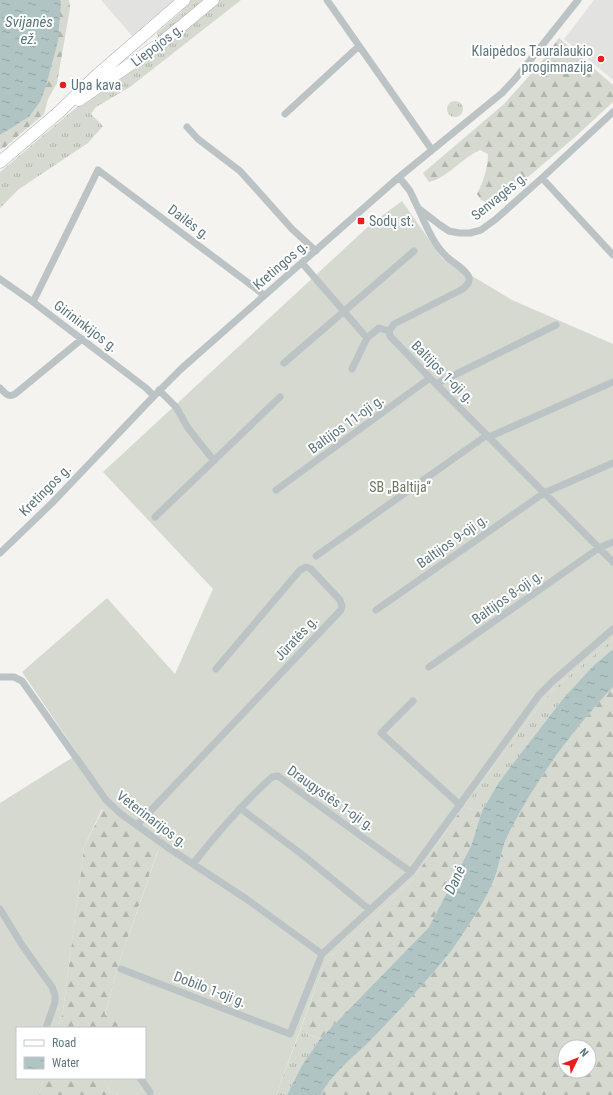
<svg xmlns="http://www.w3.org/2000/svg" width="613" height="1095" font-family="'Roboto Condensed',sans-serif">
<defs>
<pattern id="grass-tufts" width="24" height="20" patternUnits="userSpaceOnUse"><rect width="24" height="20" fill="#d5d9cf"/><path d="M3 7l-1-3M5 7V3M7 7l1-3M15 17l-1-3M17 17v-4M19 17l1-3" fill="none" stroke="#b0b5ad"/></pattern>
<pattern id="forest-firs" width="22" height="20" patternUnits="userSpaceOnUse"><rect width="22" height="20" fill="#d5d9cf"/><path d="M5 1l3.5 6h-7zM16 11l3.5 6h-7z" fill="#b0b5ad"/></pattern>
<pattern id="water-ripples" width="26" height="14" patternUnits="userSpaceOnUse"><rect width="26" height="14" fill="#b1c4c4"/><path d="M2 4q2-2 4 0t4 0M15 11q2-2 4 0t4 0" fill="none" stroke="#93a4a4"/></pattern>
</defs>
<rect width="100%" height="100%" fill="#f4f3f0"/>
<path fill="#e2e3e1" d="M101 0H176L133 37Z
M594 0H613V80L564 39Z"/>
<path fill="url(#grass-tufts)" d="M191 0H204L160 37H158L157 33 158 32 181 12Z
M220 0H241L130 87 96 107 91 114 103 126 88 143 19 189 0 208V172L77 107 167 44Z
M447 109a8 8 0 1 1 16 0a8 8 0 1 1-16 0Z
M613 639V649L594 665 499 782 482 811 463 807 545 698 564 680Z
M300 1031 320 1039 302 1065 287 1095H276Z"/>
<path fill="url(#forest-firs)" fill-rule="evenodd" d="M60 0H69L70 8 57 83 48 99 44 114 4 148 0 149V135L29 117 40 102 61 3Z
M559 38 613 85V102L575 137 528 177 520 182 493 206 481 200 477 194C483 182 488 168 488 154L480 150C462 158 447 178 429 182L423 173 504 104 539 65Z
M613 687V1095H321C330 1076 352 1058 367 1044 397 1013 426 983 452 950 466 930 487 899 495 877 500 862 502 845 510 831 537 778 573 730 613 687ZM565 1047H589V1071H565Z
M463 807 482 811 471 846 429 927 320 1039 300 1031 322 970 332 955 412 880Z
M103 809 158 850 118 966 105 1014 129 1028H58L63 1011 84 847Z
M44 1078H112L108 1091 119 1095H39Z"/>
<path fill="#d5d9cf" d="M402 201 442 258 512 300 613 344V639L564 680 545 698 463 807 412 880 332 955 322 970 276 1095H119L108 1091 112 1078H145V1028H129L105 1015 118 966 158 851 102 809 84 847 63 1011 58 1028H17V1078H44L39 1095H0V803L78 754 22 672 107 598 175 674 213 589 103 472 371 224Z"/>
<path fill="url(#water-ripples)" d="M0 0H60L61 2 58 41 46 86 40 102 29 117 0 135Z
M613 649V687C573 730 537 778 510 831 502 845 500 862 495 877 487 899 466 930 452 950 426 983 397 1013 367 1044 352 1058 330 1076 321 1095H287L302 1065 320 1039 429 927 471 846 482 811 499 782 563 699 594 665Z"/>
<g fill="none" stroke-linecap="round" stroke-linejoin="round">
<g stroke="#aeb5b7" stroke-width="13">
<path id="primary" d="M79 100 161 43 213 0
M0 162 58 113 96 76 184 0"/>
</g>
<path stroke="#bcc3c5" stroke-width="7" d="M327 0 432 150
M285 114 359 46
M187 127 198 139 240 171 292 229 316 251
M399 177 410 191 418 208 440 225 449 231 459 233H470L481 230 496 219 542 178 613 112
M542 178 613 255
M418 208C426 225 433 244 447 257 452 262 468 271 469 278 470 283 464 288 461 290L394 324 389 331 390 336 430 378 613 562
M302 263 367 338 379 328 389 331
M0 279 33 302 146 388 154 396
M33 302 98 170 259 291 264 296
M284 363 414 251
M352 369 367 338
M436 384 556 325
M0 388C5 393 8 398 15 394L82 339
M159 390 176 407 188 428 214 461
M489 437 613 382
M276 490 430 378
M155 517 280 397
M0 553 52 503 154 396 181 369 399 177 502 93 516 78 578 0
M316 556 487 435
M376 610 544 493 613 463
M429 667 599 548 613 542
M0 677H14L22 681 106 800 121 814 167 847 245 898 322 954
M413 701 381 733 460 805
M240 808 304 856 370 910
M137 825 341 610 342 606 340 600 311 569 306 567 300 570 216 669
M193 864C217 833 243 803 272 777L278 776 411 872
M0 909 22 945 52 987 55 995V1002L46 1028
M121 969 290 1034 322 954 411 872 539 695 553 681 613 629
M140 1078 150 1092V1095"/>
<use href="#primary" stroke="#fff" stroke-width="12"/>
</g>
<g fill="#e81e1c" stroke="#fff" stroke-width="1.5">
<circle cx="601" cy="59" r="4"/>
<circle cx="63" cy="85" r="4"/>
<rect x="357" y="217" width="8" height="8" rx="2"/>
</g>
<g text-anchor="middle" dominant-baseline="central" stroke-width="4" stroke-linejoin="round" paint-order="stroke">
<g font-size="14" fill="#5e767c" stroke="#fff">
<text transform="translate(157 45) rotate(-37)">Liepojos g.</text>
<text transform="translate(499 196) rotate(-39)">Senvagės g.</text>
<text transform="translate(189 222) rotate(37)">Dailės g.</text>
<text transform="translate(280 265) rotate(-41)">Kretingos g.</text>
<text transform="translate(86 326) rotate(37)">Girininkijos g.</text>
<text transform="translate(443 372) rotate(45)">Baltijos 1-oji g.</text>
<text transform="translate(346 424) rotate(-36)">Baltijos 11-oji g.</text>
<text transform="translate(45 490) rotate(-45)">Kretingos g.</text>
<text transform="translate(452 541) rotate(-35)">Baltijos 9-oji g.</text>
<text transform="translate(507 597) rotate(-35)">Baltijos 8-oji g.</text>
<text transform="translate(296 638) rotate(-47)">Jūratės g.</text>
<text transform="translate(331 798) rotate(35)">Draugystės 1-oji g.</text>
<text transform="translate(152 819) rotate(37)">Veterinarijos g.</text>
<text transform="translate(210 989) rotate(21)">Dobilo 1-oji g.</text>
</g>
<g font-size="14" fill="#5e767c" stroke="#fff" text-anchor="start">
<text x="593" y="51" text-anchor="end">Klaipėdos Tauralaukio<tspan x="593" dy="16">progimnazija</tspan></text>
<text x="71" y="85">Upa kava</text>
<text x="369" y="221">Sodų st.</text>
</g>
<g font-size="14" fill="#6b7961" stroke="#fff">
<text x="400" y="487">SB „Baltija“</text>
</g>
<g font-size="15" font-style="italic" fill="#597778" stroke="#fff">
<text x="29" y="22">Svijanės<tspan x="29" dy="17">ež.</tspan></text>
<text transform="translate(455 880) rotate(-65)">Danė</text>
</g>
</g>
<rect x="16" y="1027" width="130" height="52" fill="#ffffff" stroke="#bfc8cb"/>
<rect x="24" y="1040" width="20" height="6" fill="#ffffff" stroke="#bfc8cb"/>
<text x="52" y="1047" font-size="12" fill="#5e767c">Road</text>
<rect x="24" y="1057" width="20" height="12" fill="url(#water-ripples)" stroke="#bfc8cb"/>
<text x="52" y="1067" font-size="12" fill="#5e767c">Water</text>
<g transform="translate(577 1059) rotate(47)"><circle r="19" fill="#ffffff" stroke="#bfc8cb"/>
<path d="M0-3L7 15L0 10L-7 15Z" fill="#e81e1c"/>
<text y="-6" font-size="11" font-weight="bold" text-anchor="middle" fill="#5e767c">N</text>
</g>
</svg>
